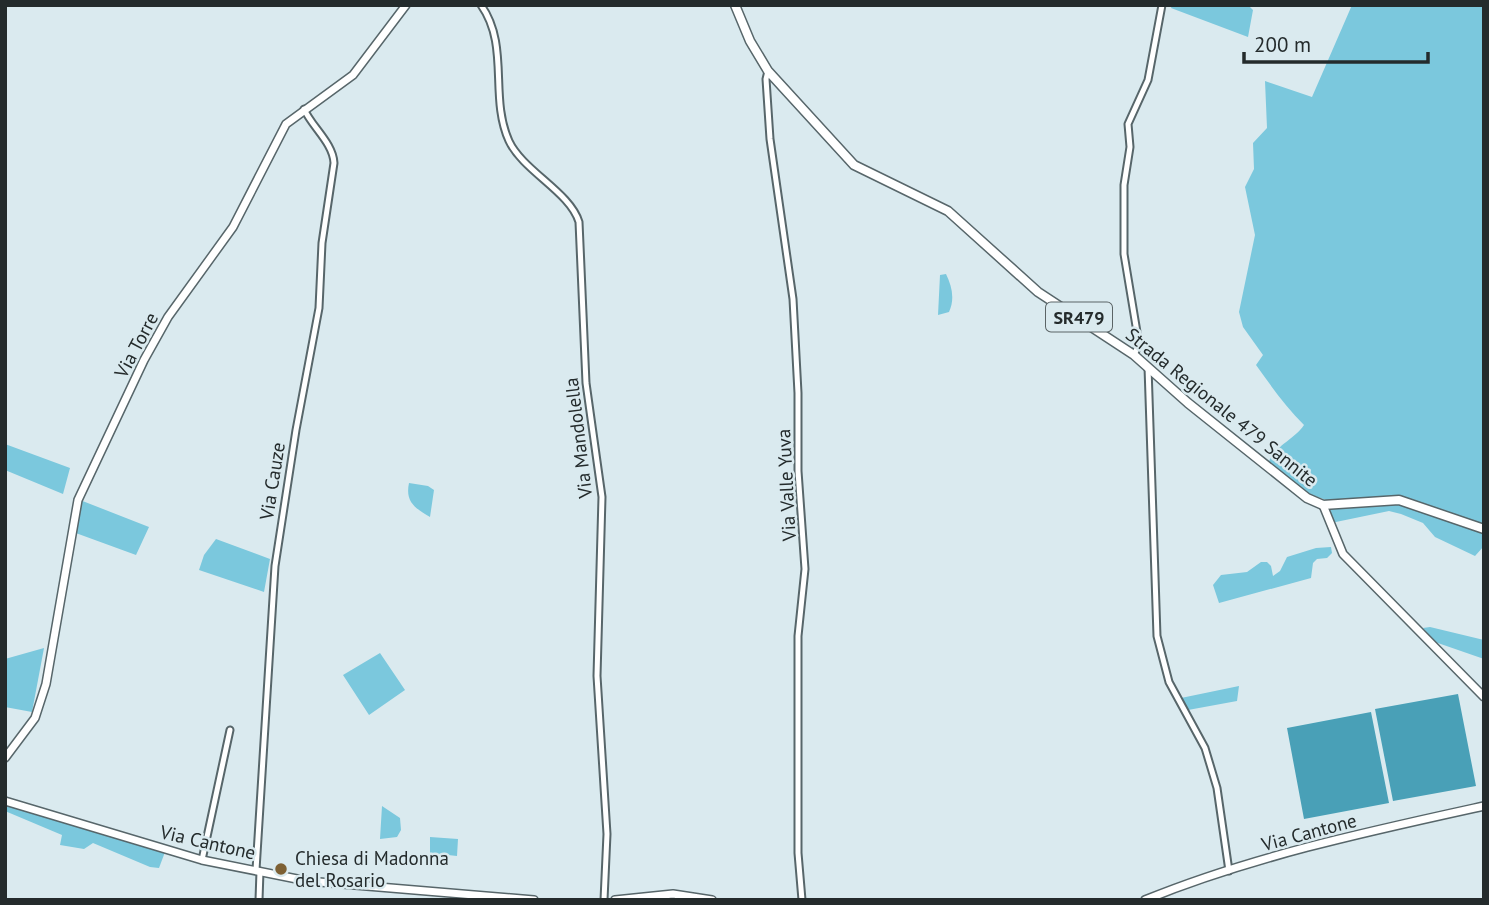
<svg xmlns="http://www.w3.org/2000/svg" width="1489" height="905" font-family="'PT Sans',sans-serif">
<rect width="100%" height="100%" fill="#daeaef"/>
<path fill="#7bc8dd" d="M1172 5H1248L1253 10 1248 37 1171 8Z
M1352 5H1484V526L1400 496 1329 501 1309 494 1268 465C1272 447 1294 440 1304 425 1286 407 1271 386 1256 365L1263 355 1243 327 1239 312 1255 235 1245 187 1254 169 1253 143 1267 128 1265 81 1312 97Z
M946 274C952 286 955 299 949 312L938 315 940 275Z
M5 444 70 468 63 494 5 470Z
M409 483 428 486 434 490 430 517C415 508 405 502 409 483Z
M80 500 149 527 136 555 73 532Z
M1399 503 1484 532V546L1475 556 1435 537 1423 523 1401 514 1389 511 1331 523 1329 508Z
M216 539 270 559 264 592 199 570 204 555Z
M1331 547 1332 553 1327 558 1317 559 1313 563 1311 578 1219 603 1213 585 1221 575 1247 572 1261 562H1267L1271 566 1273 576 1280 571 1287 557 1316 548Z
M1430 627 1484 640V659L1435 642 1423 628Z
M44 648 32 712 5 707V659Z
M380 653 405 690 369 715 343 675Z
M1239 686 1237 701 1188 710 1181 698Z
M5 804 165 852 159 868 150 867 93 843 84 849 60 845 62 835 5 811Z
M382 806 400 818 401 830 397 837 380 839Z
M430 837 458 839 457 856 430 853Z"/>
<path fill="#49a0b7" d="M1458 694 1476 786 1393 801 1375 709Z
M1371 712 1389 803 1304 819 1287 728Z"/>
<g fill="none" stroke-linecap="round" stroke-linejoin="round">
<g stroke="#57666a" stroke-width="9">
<path id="street" d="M481 5C510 46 489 97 509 141 523 171 570 192 579 222L586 383 602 497 597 676 607 834 604 900
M768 71 766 79 770 139 793 299 798 393V471L805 569 798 636V853L802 900
M1134 355 1139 344 1124 254V185L1130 147 1128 124 1148 80 1162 5
M1148 367 1157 636 1169 682 1205 748 1217 788 1229 871
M202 860 230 730
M256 870 275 566 296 430 319 308 322 243 334 163C333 143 312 127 304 109
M259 900 260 871"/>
</g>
<g stroke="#57666a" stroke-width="10">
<path id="secondary" d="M1323 505 1343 554 1484 697
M5 758 35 718 46 684 78 500 144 360 168 317 233 227 286 124 353 75 406 5
M5 801 202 860 307 881 534 900
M615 900 673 894 712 900
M1145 900C1253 856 1370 831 1484 806"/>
</g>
<g stroke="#57666a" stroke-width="11">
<path id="primary" d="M735 5 750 41 768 71 854 165 948 211 1038 292 1134 355 1188 403 1307 498 1323 505 1399 500 1484 529"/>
</g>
<use href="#street" stroke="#fff" stroke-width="5"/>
<use href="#secondary" stroke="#fff" stroke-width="7"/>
<use href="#primary" stroke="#fff" stroke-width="8"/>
</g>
<circle fill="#7d6034" stroke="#daeaef" stroke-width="2.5" cx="281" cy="869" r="7"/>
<g text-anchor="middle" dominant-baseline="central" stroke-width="5" stroke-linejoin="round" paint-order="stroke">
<rect fill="#daeaef" stroke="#5b6466" stroke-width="2" x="1046" y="302.5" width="66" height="29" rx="5"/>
<g font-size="18" font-weight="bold" fill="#242b2c">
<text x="1079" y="317">SR479</text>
</g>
<g font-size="19" fill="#242b2c" stroke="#daeaef">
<text transform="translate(136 345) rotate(-62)">Via Torre</text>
<text transform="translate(1222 407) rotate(39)">Strada Regionale 479 Sannite</text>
<text transform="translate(578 438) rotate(-97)">Via Mandolella</text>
<text transform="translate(272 481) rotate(-81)">Via Cauze</text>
<text transform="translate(786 485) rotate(-93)">Via Valle Yuva</text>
<text transform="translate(1309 832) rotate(-15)">Via Cantone</text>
<text transform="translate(208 842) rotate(13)">Via Cantone</text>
</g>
<g font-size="19" fill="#242b2c" stroke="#daeaef" text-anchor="start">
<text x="295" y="858">Chiesa di Madonna<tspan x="295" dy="22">del Rosario</tspan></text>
</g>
</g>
<rect width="1489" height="905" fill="none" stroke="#242b2c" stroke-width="14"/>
<path d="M1244 52v10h184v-10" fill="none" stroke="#242b2c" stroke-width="3.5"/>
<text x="1254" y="52" font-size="21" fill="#242b2c" stroke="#daeaef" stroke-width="5" paint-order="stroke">200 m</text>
</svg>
